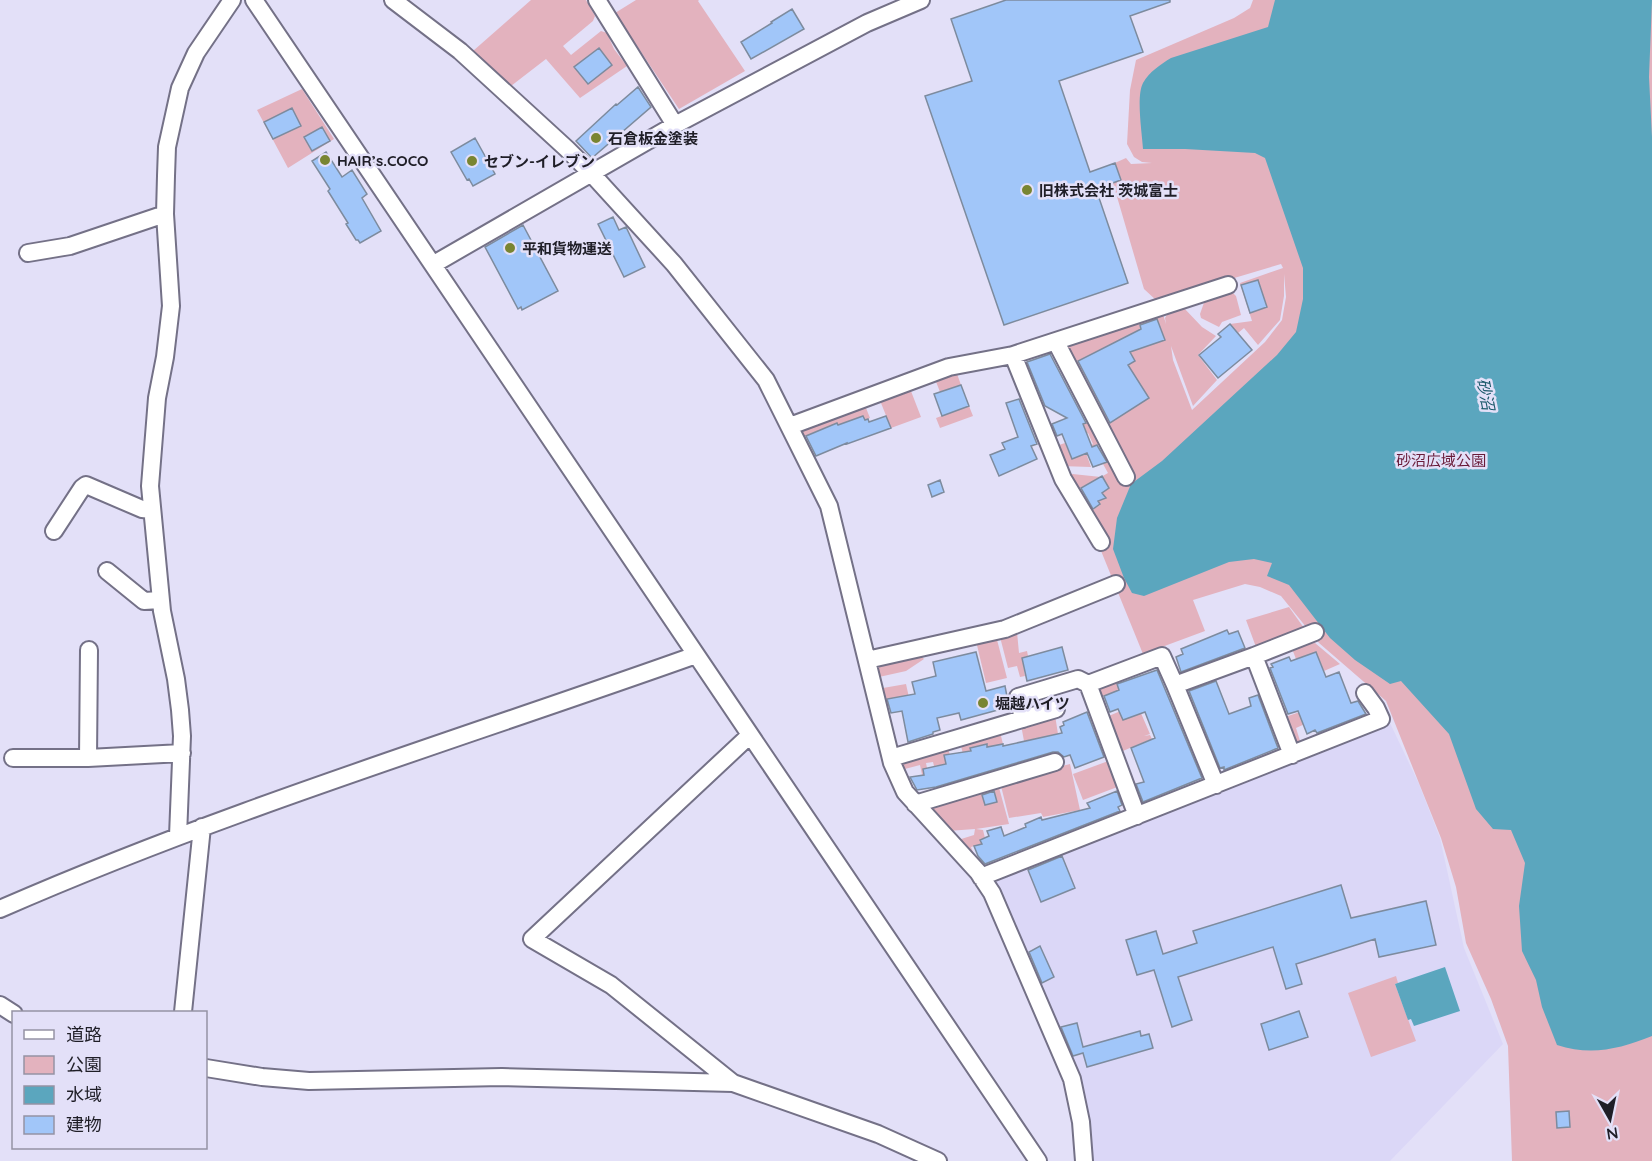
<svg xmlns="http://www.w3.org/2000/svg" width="1652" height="1161" font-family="Quicksand,'Noto Sans JP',sans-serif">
<rect width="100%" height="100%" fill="#e3e0f8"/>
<path fill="#dbd7f7" d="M1390 723 1419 784 1440 838 1464 948 1503 1044 1390 1161H1093L1089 1138 992 880Z"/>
<path fill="#e3b2be" d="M531 0H586L595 16 593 21 563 46 571 55 601 31 607 33 614 49 627 66 580 98 546 59 511 86 473 51Z
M636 0H699L698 1 745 71 679 109 615 13Z
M1253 0H1652V1161H1512L1508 1046 1491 999 1466 943 1456 887 1441 838 1386 701 1319 643 1281 596 1260 587 1245 584 1193 600 1205 631 1143 654 1086 514 1100 505 1098 501 1106 498 1102 493 1109 488 1102 477 1078 489 1063 473 1101 477 1108 473 1103 464 1111 459 1059 344 1162 311 1166 324 1165 318 1171 308H1184L1202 327 1216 336 1198 355 1217 380 1193 406 1171 346 1173 360 1192 410 1265 342 1282 320 1286 297 1284 274V296L1280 320 1258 345 1244 328 1238 333 1230 324 1252 321 1240 283 1283 268 1281 264 1157 301 1144 289 1108 166 1126 158 1131 164 1152 163 1142 162 1134 157 1127 144 1130 90 1136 60 1234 18 1250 8Z
M302 89 334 139 288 168 257 110Z
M1231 291 1236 296 1241 315 1222 322 1219 327 1201 318 1200 314 1206 297Z
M956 371 961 385 940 392 935 379Z
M909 386 921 417 891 428 879 398Z
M864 403 870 418 865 420 863 416 838 426 837 423 803 437 800 429Z
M969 406 973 416 940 428 936 418Z
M1094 419 1104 442 1095 447 1097 452 1087 456 1091 467 1060 466 1053 447 1065 443 1072 459 1077 457V455L1093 444 1088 433 1080 436 1076 427Z
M1289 607 1304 628 1256 647 1246 620Z
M1017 632 1019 653 1027 651 1028 656 1022 658 1025 676 1020 677 1017 666 1008 668 1000 637Z
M996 636 1007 678 986 683 976 641Z
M1315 643 1340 664 1324 671 1316 652 1296 659 1291 646Z
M920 655 924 659 906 671 879 677 878 665Z
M1115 678 1119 690 1097 699 1095 685Z
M906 684 910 702 886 707 883 688Z
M1137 704 1150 734 1144 736 1150 735 1153 741 1149 740 1118 753 1104 718Z
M1321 705 1325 715 1296 728 1301 744 1293 741 1285 717Z
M1055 715 1058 734 1024 741 1021 725Z
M1000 732 1003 744 987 747 986 744 971 748V752L963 754 961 746 963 742Z
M948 747 956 783 952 784 947 764 934 766 933 762 926 763 927 768 923 769 926 789H925L920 765 901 770 904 759Z
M1111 760 1120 786 1083 800 1073 774Z
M1070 764 1080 810 1043 817 1041 813 1009 818 1000 782Z
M998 784 1009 824 976 829 983 830 985 838 981 840 982 844 971 847 974 855 958 840 974 835 975 829 948 831 928 808Z
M1396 976 1398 983 1395 984 1416 1041 1371 1057 1348 993Z"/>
<path fill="#5ba6be" d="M1275 0H1652L1649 77 1652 137V1036C1620 1049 1591 1056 1557 1045L1542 1007 1536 980 1522 951 1519 906 1525 863 1511 830 1493 829 1476 809 1449 734 1401 681 1390 684 1355 660 1330 638 1289 585 1267 576 1272 563 1254 559 1229 562 1144 596 1132 593 1124 578 1113 549 1117 518 1131 484 1162 461 1277 355 1296 332 1303 299V268L1265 158 1255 153 1185 149H1143C1142 133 1136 96 1143 83 1149 72 1161 64 1171 58L1268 27Z
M1445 967 1460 1011 1414 1026 1411 1019 1408 1020 1395 984Z"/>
<path fill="#a1c6f9" stroke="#7d8b9e" stroke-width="1.5" d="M1006 0H1170V2L1130 16 1143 52 1059 81 1090 172 1115 163 1121 180 1096 189 1128 283 1004 325 925 96 972 81 951 19Z
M792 9 804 29 751 59 741 42 772 23 771 22Z
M599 48 612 65 588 84 574 67Z
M638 87 651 107 592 158 576 141 616 104 617 105Z
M292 108 301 126 273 139 264 122Z
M322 127 330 141 312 151 304 137Z
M475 138 495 174 473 186 469 179 467 180 451 152Z
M326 152 342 177 352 170 367 194 362 198 381 231 360 243 358 240H356L346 224 348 223 328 191 330 189 312 161Z
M613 217 619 230 626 227 645 267 624 277 598 224Z
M523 225 558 291 522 310 521 307 518 309 485 247Z
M1258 280 1267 307 1250 313 1241 285Z
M1157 319 1165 340 1130 352 1135 361 1128 365 1149 398 1110 423 1078 361 1141 329 1140 325Z
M1230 324 1252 350 1218 378 1199 355 1221 337 1218 334Z
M1050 354 1086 423 1083 424 1092 447 1097 445 1107 462 1093 467 1087 453 1072 459 1062 434 1057 436 1052 424 1067 418 1045 406 1027 362Z
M961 385 969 406 942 416 934 394Z
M1019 399 1037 444 1031 446 1037 459 999 476 990 455 1005 449 1002 443 1018 437 1006 403Z
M863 416 865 420 868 419 869 422 886 416 891 428 847 444V443L816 456 806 436 837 423 838 425Z
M1102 476 1109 488 1102 493 1106 498 1098 501 1100 504 1093 509 1081 488Z
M940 480 944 492 932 497 928 485Z
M1227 630 1229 634 1238 631 1245 648 1181 672 1176 657 1183 654 1181 649Z
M1062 647 1068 670 1027 681 1022 658Z
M976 652 986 691 1005 686 1009 707 961 720 959 713 937 718 940 730 933 732V734L908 742 902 711 891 713 887 699 915 694 912 682 936 676 933 662Z
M1316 652 1326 677 1339 672 1351 703 1358 701 1366 714 1317 733 1315 730 1307 734 1298 711 1288 714 1270 668 1273 667 1271 664 1289 657 1291 661Z
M1157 670 1202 778 1143 802 1136 784 1144 782 1131 748 1155 738 1145 712 1123 720 1118 709 1110 712 1104 696 1119 690 1117 684Z
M1216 681 1229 714 1251 706 1249 698 1258 695 1278 748 1224 770V767L1220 768 1189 691Z
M1087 712 1104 757 1075 768 1070 755 1064 757 1058 752H1053L936 787 917 790 910 777 924 775 923 769 946 764 944 755 971 751 970 748 987 744V747L1003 744V746L1062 733 1060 727 1064 725 1063 722Z
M994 791 997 802 985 805 982 795Z
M1117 791 1122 805 1118 807 1120 811 985 864 978 856 974 846 982 844 980 840 989 836 987 831 1001 827 1004 836 1026 827 1025 824 1041 817 1042 820 1090 808 1087 803Z
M1062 856 1075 888 1041 902 1028 870Z
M1341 885 1351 918 1426 901 1436 945 1379 957 1375 939 1296 964 1302 984 1286 989 1273 947 1178 977 1192 1020 1172 1027 1154 970 1137 975 1126 940 1156 931 1163 954 1197 943 1193 931Z
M1040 946 1054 977 1042 983 1029 952Z
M1299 1011 1308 1037 1269 1050 1261 1024Z
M1077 1023 1083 1047 1140 1031 1141 1036 1149 1034 1153 1048 1087 1067 1083 1053 1073 1056 1061 1027Z
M1569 1111 1570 1127 1557 1128 1556 1112Z"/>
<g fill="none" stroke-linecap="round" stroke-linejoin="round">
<g stroke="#747187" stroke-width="20">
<path id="minor" d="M254 0 1038 1161
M393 0 460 51 567 149 591 173 674 264 766 380 829 506 892 763 905 792 978 872 992 893 1072 1079 1081 1122 1084 1161
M597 0 675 125
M28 253 70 246 165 214
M434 264 675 125 867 23 921 0
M1056 342 1126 477
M1013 355 1063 479 1101 542
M790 426 949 367 1013 355 1228 285
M54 531 82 488 86 485 142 509 152 510
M107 571 144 601 160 600
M867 660 1005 629 1116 584
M1088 684 1137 816
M1023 719 1018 697 1078 679 1088 684 1162 656 1175 685
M1292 755 1254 656 1315 632
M13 758H88L182 753
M88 758 89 650
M891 758 1056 709
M1216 785 1175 685 1254 656
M915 804 1055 762
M178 836 182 736 180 710 176 679 162 611 150 486 157 398 165 357 171 306 165 214 166 176 167 147 180 88 196 53 232 0
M981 877 1381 719 1376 708 1365 693
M0 909C226 810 463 738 696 655
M0 1005 14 1014
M183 1012 202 827
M206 1068 262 1077 309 1081 502 1077 733 1083 878 1134 938 1161
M733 1083 611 985 532 939 750 735"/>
</g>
<use href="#minor" stroke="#fff" stroke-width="16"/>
</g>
<g fill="#798532" stroke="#e3e0f8" stroke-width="2">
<circle cx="596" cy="138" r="6"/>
<circle cx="325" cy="160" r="6"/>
<circle cx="472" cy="161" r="6"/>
<circle cx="1027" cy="190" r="6"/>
<circle cx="510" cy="248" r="6"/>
<circle cx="983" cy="703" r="6"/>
</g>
<g text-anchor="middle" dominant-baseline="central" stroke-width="5" stroke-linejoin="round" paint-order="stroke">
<g font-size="15" font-weight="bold" fill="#1f1e27" stroke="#e3e0f8" text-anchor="start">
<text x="608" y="138">石倉板金塗装</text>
<text x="337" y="160">HAIR’s.COCO</text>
<text x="484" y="161">セブン-イレブン</text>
<text x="1039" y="190">旧株式会社 茨城富士</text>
<text x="522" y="248">平和貨物運送</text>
<text x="995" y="703">堀越ハイツ</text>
</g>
<g font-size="15" fill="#691b39" stroke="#e3e0f8">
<text x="1441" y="460">砂沼広域公園</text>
</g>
<g font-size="16" font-style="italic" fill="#1c596b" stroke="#e3e0f8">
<text transform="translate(1486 394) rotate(79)">砂沼</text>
</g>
</g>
<rect x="12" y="1011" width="195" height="138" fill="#e3e0f8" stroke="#9592a4" stroke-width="1.5"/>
<rect x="24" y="1030" width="30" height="9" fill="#ffffff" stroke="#9592a4" stroke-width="1.5"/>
<text x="66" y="1041" font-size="18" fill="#1f1e27">道路</text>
<rect x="24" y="1056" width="30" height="18" fill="#e3b2be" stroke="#9592a4" stroke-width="1.5"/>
<text x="66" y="1071" font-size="18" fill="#1f1e27">公園</text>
<rect x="24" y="1086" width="30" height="18" fill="#5ba6be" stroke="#9592a4" stroke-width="1.5"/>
<text x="66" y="1101" font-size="18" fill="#1f1e27">水域</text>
<rect x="24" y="1116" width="30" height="18" fill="#a1c6f9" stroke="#9592a4" stroke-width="1.5"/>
<text x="66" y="1131" font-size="18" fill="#1f1e27">建物</text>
<g transform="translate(1610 1119) rotate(171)" stroke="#e3e0f8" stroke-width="4.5" paint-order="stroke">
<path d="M0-4.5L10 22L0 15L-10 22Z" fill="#1f1e27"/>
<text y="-9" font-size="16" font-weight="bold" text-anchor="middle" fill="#1f1e27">N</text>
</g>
</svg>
